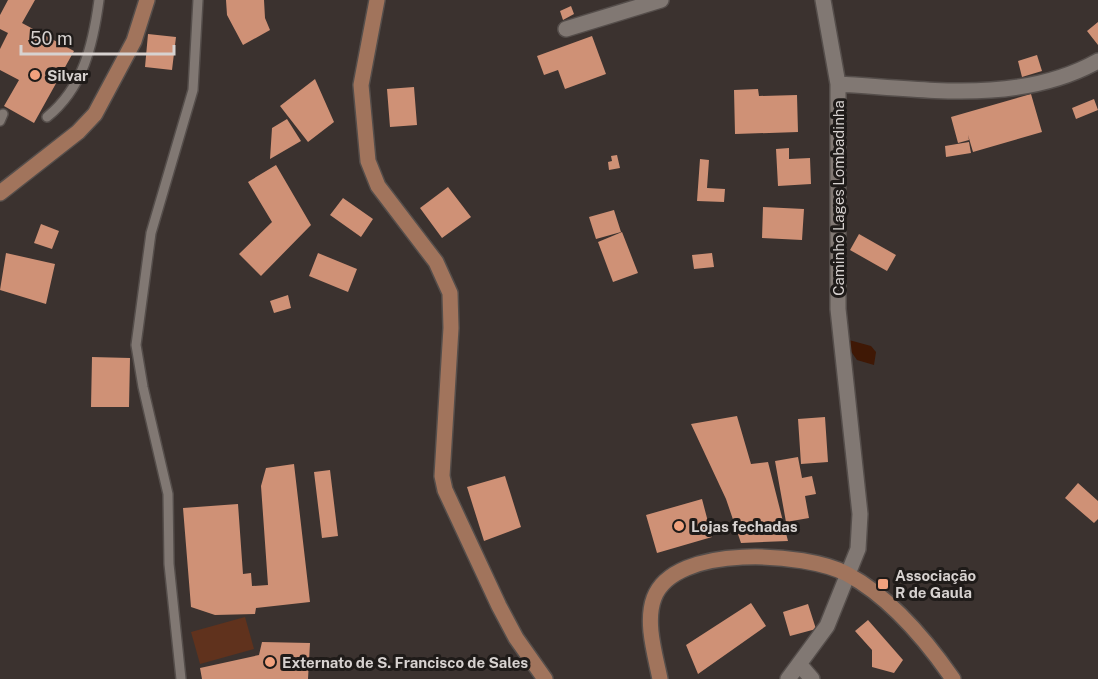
<svg xmlns="http://www.w3.org/2000/svg" width="1098" height="679" font-family="'Public Sans',sans-serif">
<rect width="100%" height="100%" fill="#3b322f"/>
<path fill="#60321d" d="M245 617 254 649 200 664 191 632Z"/>
<path fill="#3f1805" d="M849 340 871 346 876 352 874 365 857 360 850 350Z"/>
<path fill="#cf9176" d="M8 0H35L22 23 74 51 34 123 4 106 19 80 0 70V49L8 33 0 29V15Z
M226 0H264L265 18 270 30 243 45 227 15Z
M571 6 574 14 563 20 560 11Z
M1098 22V45L1087 31Z
M148 34 176 37 172 70 145 67Z
M592 36 606 74 565 89 558 70 544 75 537 56Z
M1037 55 1042 71 1022 77 1018 61Z
M315 79 334 122 308 142 280 106Z
M414 87 417 125 390 127 387 89Z
M758 89 759 96 797 95 798 132 735 134 734 90Z
M1031 94 1042 132 973 152 968 135 969 140 958 143 951 117Z
M1094 99 1098 110 1076 119 1072 108Z
M287 119 301 141 270 159 272 128Z
M969 142 971 153 946 157 945 146Z
M789 148V159L810 158 811 184 778 186 776 149Z
M617 155 620 168 609 170 608 162 612 161 611 156Z
M700 159 709 160 707 188 725 189 724 202 697 201Z
M276 165 311 225 261 276 239 254 272 222 248 182Z
M448 187 471 217 442 238 420 208Z
M343 198 373 219 361 237 330 215Z
M763 207 804 209 802 240 762 238Z
M614 210 621 232 596 239 589 217Z
M41 224 59 231 52 249 34 243Z
M622 232 638 273 613 282 598 242Z
M859 234 896 255 887 271 850 250Z
M6 253 55 264 46 304 0 290Z
M318 253 357 269 348 292 309 276Z
M712 253 714 267 694 269 692 255Z
M288 295 291 308 274 313 270 301Z
M92 357 130 358 129 407H91Z
M737 416 751 464 768 462 788 541 741 543 726 499 691 424Z
M825 417 828 462 801 464 798 419Z
M798 457 802 478 812 476 816 494 805 496 809 518 786 522 775 461Z
M294 464 310 602 256 608 255 614 215 615 191 607 183 508 238 504 243 574 251 573 252 586 268 585 261 486 266 468Z
M330 470 338 536 322 538 314 472Z
M505 476 521 527 484 541 467 487Z
M1078 483 1098 501V519L1094 523 1065 498Z
M702 499 712 537 657 553 646 515Z
M751 603 766 626 698 674 686 645Z
M808 604 816 629 790 636 783 612Z
M868 620 903 660 894 673 872 667V650L855 631Z
M262 642 310 643 308 679H202L200 668 259 655Z"/>
<g fill="none" stroke-linecap="round" stroke-linejoin="round">
<g stroke="#554e4b" stroke-width="12">
<path id="service" d="M47 117C83 88 93 45 99 0
M0 121 3 114
M181 679 169 564 168 494 143 387 136 345 151 233 193 90 198 0"/>
</g>
<g stroke="#554e4b" stroke-width="18">
<path id="minor" d="M823 0 838 84
M566 29 661 0
M800 665 812 679
M788 679 827 626 858 549 860 514 838 309V84C925 89 1019 105 1098 61"/>
</g>
<g stroke="#554e4b" stroke-width="18">
<path id="secondary" d="M377 0 361 85 368 161 378 186 436 262 450 293 451 328 442 476 445 490 499 606 516 638 545 679
M0 193 78 132 95 114 134 41 147 0
M660 679C655 654 645 622 654 598 674 543 806 552 847 574 890 597 926 640 953 679"/>
</g>
<use href="#service" stroke="#817873" stroke-width="9"/>
<use href="#minor" stroke="#817873" stroke-width="15"/>
<use href="#secondary" stroke="#a1745c" stroke-width="15"/>
</g>
<g fill="#f1a17d" stroke="#1f1b19" stroke-width="2">
<circle cx="35" cy="75" r="6"/>
<circle cx="679" cy="526" r="6"/>
<rect x="877" y="578" width="12" height="12" rx="3"/>
<circle cx="270" cy="662" r="6"/>
</g>
<g text-anchor="middle" dominant-baseline="central" stroke-width="6" stroke-linejoin="round" paint-order="stroke">
<g font-size="15" font-weight="bold" fill="#d7d2d0" stroke="#1f1b19" text-anchor="start">
<text x="47" y="75">Silvar</text>
<text x="691" y="526">Lojas fechadas</text>
<text x="895" y="575">Associação<tspan x="895" dy="17">R de Gaula</tspan></text>
<text x="282" y="662">Externato de S. Francisco de Sales</text>
</g>
<g font-size="15" fill="#d7d2d0" stroke="#1f1b19">
<text transform="translate(838 198) rotate(-90)">Caminho Lages Lombadinha</text>
</g>
</g>
<path d="M21 45v9h153v-9" fill="none" stroke="#d7d2d0" stroke-width="3"/>
<text x="30" y="45" font-size="18" fill="#d7d2d0" stroke="#1f1b19" stroke-width="4.5" paint-order="stroke">50 m</text>
</svg>
